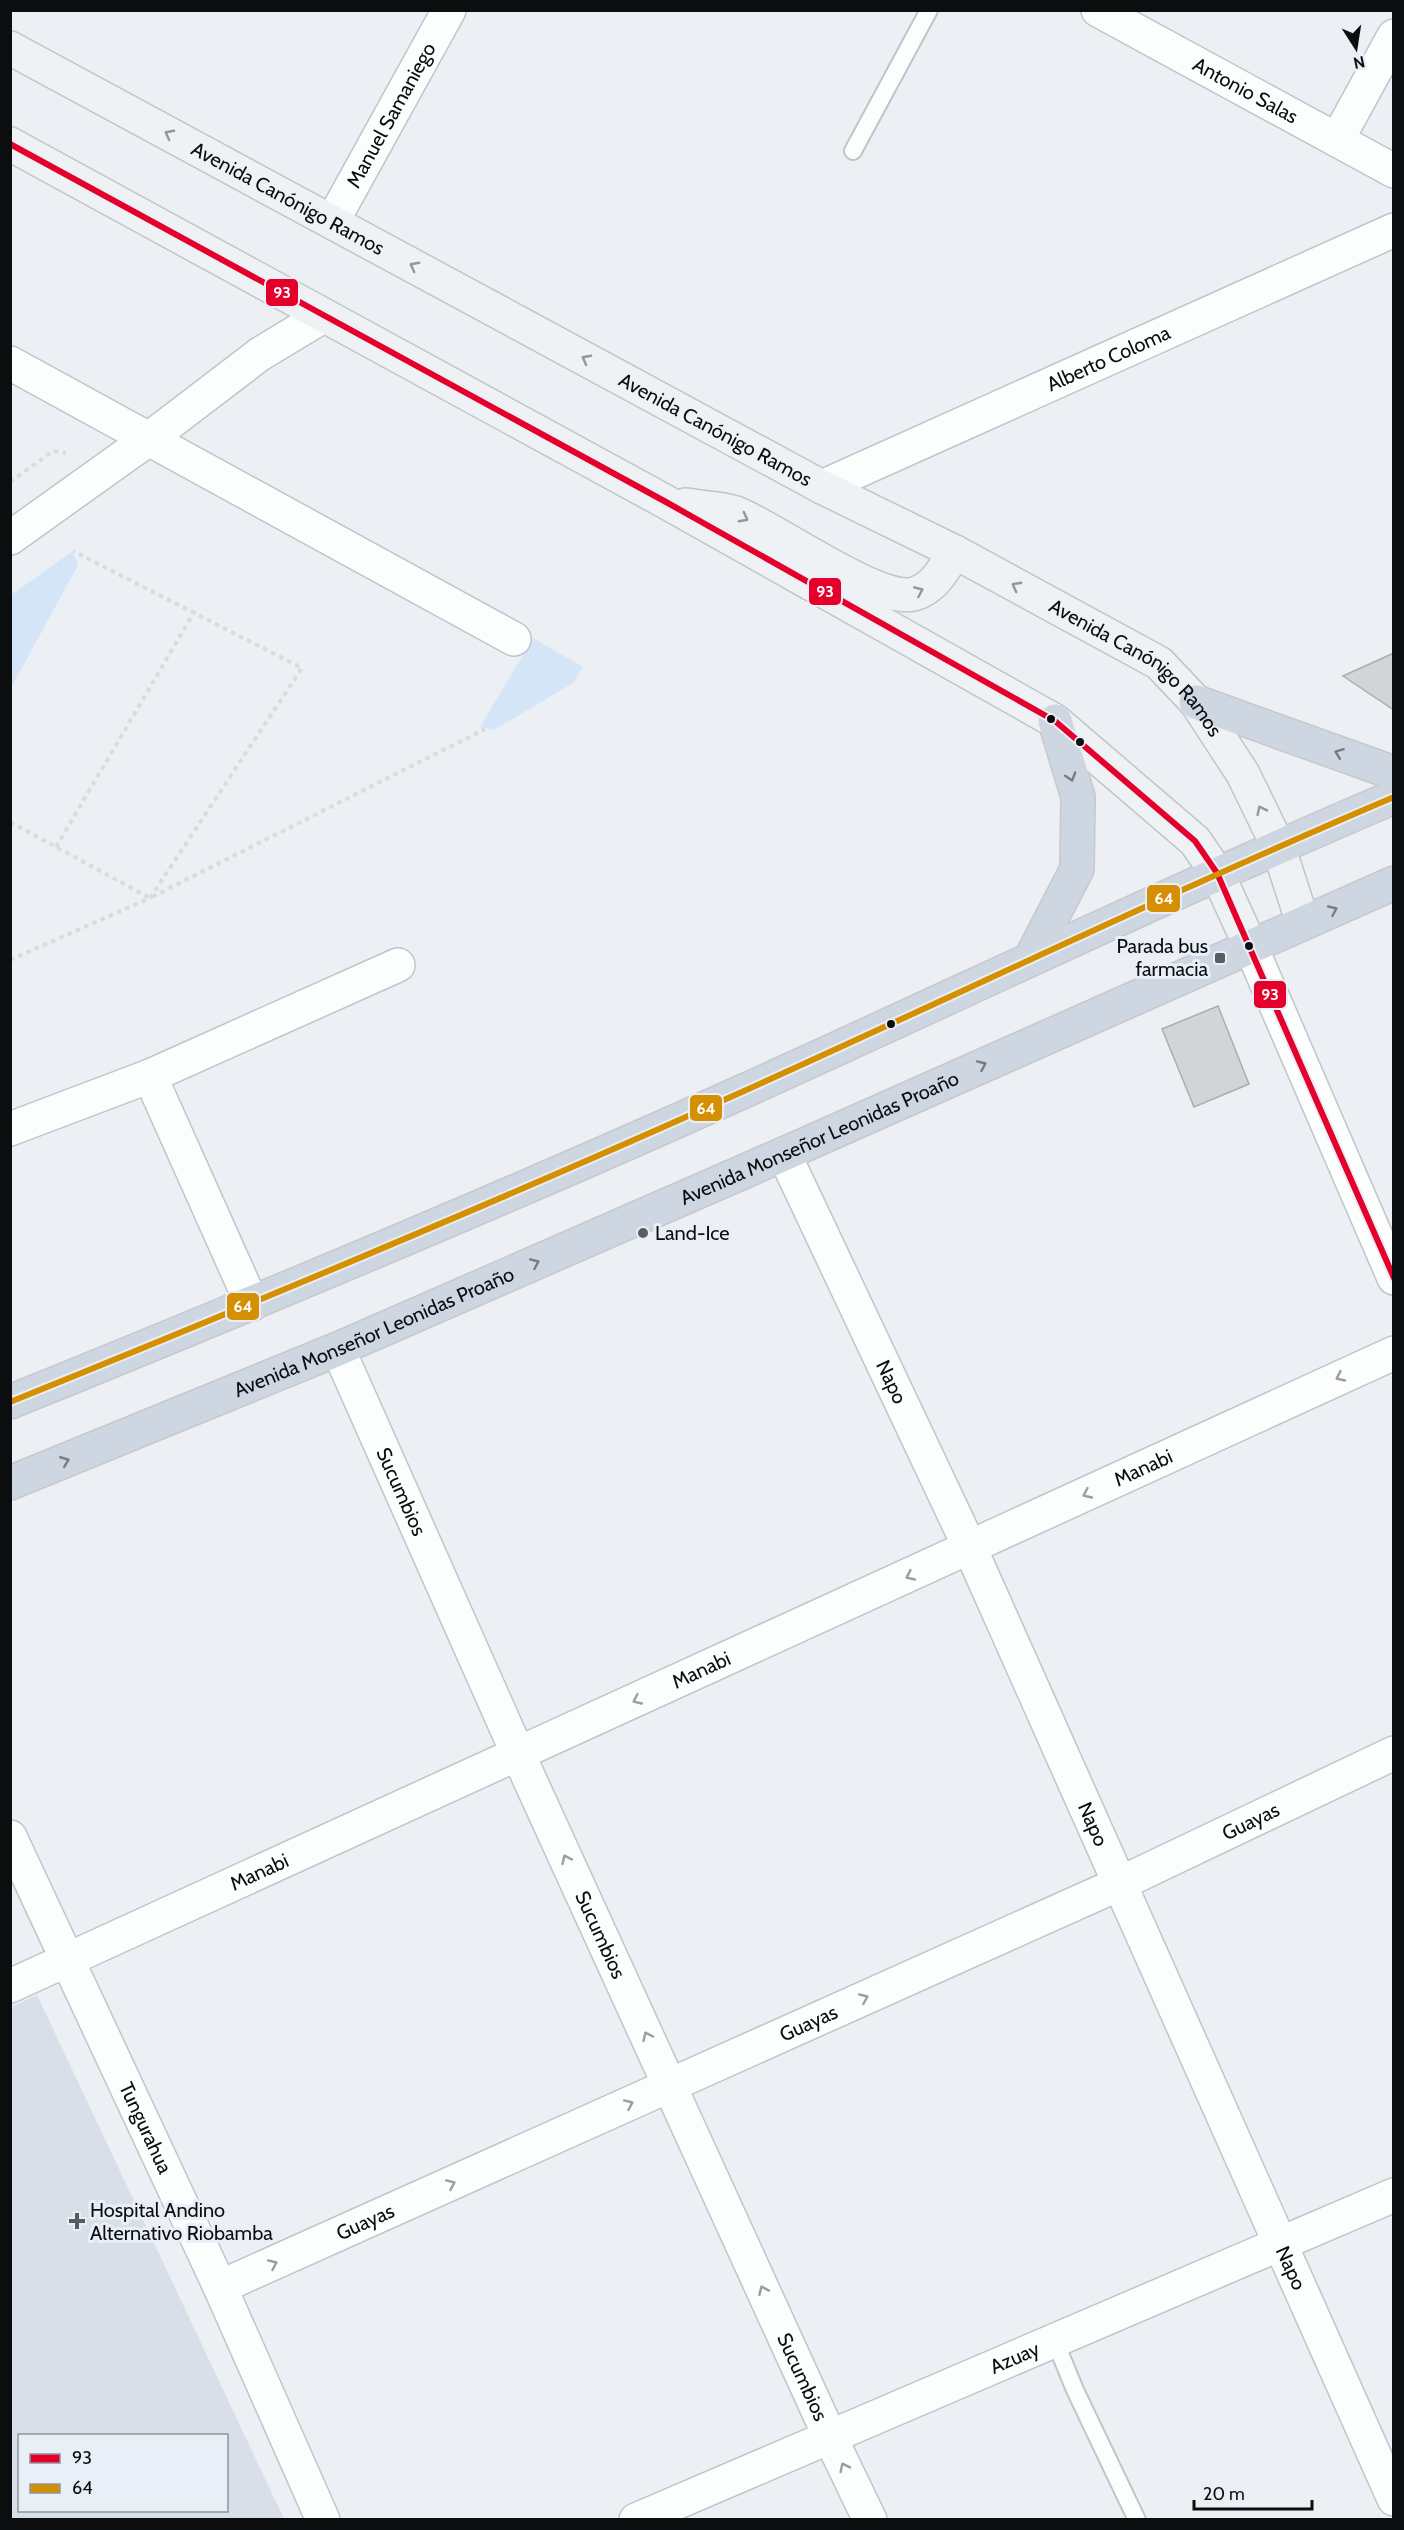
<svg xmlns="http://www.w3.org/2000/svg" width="1404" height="2530" font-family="Cabin,sans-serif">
<rect width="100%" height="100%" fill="#eceff3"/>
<path fill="#d8dfe9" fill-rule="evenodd" d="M37 1995 284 2519H11V2007ZM20 2436H226V2510H20Z"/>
<path fill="#d5e5f8" d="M73 551 78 565 11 688V595Z
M533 638 583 667 573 683 494 730 480 727Z"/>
<path fill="#d2d4d7" stroke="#abaeb0" stroke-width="1.5" d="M1394 653V710L1343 676Z
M1218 1006 1249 1084 1194 1107 1162 1029Z"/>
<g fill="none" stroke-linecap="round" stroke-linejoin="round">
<g stroke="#c2c5c8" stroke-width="20">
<path id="lane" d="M853 151 929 10
M1055 2341 1075 2390 1137 2520"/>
</g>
<g stroke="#c2c5c8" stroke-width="36">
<g id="street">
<path id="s1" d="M1098 10 1394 171"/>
<path d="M1337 140 1394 36"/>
<path id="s2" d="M332 222 449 10"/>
<path d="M10 363 514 639"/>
<path id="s3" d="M822 487 1394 230"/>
<path d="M10 538 150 438 260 354 323 316"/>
<path d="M1250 945 1394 1278"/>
<path d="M150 1076 252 1304"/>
<path d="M10 1129 150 1076 398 965"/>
<path id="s4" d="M784 1154 970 1548 1394 2499"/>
<path id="s5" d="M338 1349 518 1754 830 2437 870 2520"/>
<path id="s6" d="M10 1837 220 2287 323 2520"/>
<path id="s7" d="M10 1986 1394 1353"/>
<path id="s8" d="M220 2287 1121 1883 1394 1753"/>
<path id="s9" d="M636 2520 1394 2195"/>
</g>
</g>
<g stroke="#c2c5c8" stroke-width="36">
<g id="secondary">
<path id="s10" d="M10 48 822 487 955 552 1159 663 1196 702 1243 774 1278 846 1303 923"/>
<path d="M10 144 666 502 1055 721 1195 841 1217 873 1250 945"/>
<path d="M686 505C701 508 721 508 736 513 774 528 879 604 914 594 935 588 944 568 955 552"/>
</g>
</g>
<g stroke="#c7c9cb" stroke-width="36">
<g id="highway">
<path d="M1196 702 1394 773"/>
<path d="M1031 958 1077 869 1078 797 1055 721"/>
<path d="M10 1402C257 1302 502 1200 744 1091 961 993 1175 890 1394 797"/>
<path id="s11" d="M10 1483 338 1349 784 1154 1394 883"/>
</g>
</g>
<path stroke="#d9dbdc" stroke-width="4" stroke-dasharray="4.5 4.5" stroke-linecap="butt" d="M10 482 53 451 66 453
M10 822 150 898 485 729
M56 847 196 609
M10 960 150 898 302 668 73 551"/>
<use href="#lane" stroke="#fcfdfd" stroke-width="16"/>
<use href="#street" stroke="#fcfdfd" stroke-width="33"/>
<use href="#secondary" stroke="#eff2f5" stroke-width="33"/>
<use href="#highway" stroke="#cdd6e1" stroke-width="33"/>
<g stroke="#e9eff6" stroke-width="10">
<path id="bus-1" d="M10 144 666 502 1055 721 1195 841 1217 873 1394 1278"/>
</g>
<g stroke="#e9eff6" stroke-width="10">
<path id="bus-2" d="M10 1402C257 1302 502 1200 744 1091 961 993 1175 890 1394 797"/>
</g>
<use href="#bus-1" stroke="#e4002b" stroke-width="6"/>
<use href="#bus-2" stroke="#d48f02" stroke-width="6"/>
</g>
<defs><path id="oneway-chevron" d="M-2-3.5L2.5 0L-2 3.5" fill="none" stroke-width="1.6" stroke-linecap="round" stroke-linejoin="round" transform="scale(1.5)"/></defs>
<g stroke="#949699">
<use href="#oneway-chevron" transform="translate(169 134) rotate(-152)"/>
<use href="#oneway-chevron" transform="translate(414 266) rotate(-152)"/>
<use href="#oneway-chevron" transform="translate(586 359) rotate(-152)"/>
<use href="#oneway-chevron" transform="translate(744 518) rotate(28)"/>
<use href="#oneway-chevron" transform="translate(1016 586) rotate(-152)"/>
<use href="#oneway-chevron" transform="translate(919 591) rotate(-23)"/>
<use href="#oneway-chevron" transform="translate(1261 810) rotate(-116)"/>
</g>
<g stroke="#767c82">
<use href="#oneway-chevron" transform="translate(1339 753) rotate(-159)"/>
<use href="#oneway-chevron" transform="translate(1071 777) rotate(73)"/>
<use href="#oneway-chevron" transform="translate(1333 910) rotate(-24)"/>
<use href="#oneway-chevron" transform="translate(982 1065) rotate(-24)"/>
<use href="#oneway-chevron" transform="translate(535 1263) rotate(-24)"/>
<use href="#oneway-chevron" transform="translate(65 1461) rotate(-22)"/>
</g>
<g stroke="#9c9d9e">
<use href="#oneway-chevron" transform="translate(1340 1377) rotate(155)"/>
<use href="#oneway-chevron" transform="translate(1087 1494) rotate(155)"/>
<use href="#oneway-chevron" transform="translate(910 1576) rotate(155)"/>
<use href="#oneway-chevron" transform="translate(637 1700) rotate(155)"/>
<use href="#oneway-chevron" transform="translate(566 1859) rotate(-115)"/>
<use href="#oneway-chevron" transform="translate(864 1998) rotate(-24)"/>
<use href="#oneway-chevron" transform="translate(647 2036) rotate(-115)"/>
<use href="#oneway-chevron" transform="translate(629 2104) rotate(-24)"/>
<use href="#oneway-chevron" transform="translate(451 2184) rotate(-24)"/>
<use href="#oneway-chevron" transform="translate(273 2264) rotate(-24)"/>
<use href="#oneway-chevron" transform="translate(763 2290) rotate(-114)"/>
<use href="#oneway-chevron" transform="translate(844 2467) rotate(-116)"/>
</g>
<g fill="#0b0d0f" stroke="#e9eff6" stroke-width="2">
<circle cx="1051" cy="719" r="5"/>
<circle cx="1080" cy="742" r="5"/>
<circle cx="1249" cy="946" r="5"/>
<circle cx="891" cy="1024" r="5"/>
</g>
<g fill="#5a5c5f" stroke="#e9eff6" stroke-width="2">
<rect x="1214" y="952" width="12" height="12" rx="3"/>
<circle cx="643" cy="1233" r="6"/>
<path d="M74 2212h6v6h6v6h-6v6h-6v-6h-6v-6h6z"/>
</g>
<g text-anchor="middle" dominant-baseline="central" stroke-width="6" stroke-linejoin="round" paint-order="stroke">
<g font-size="20" fill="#0b0d0f" stroke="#e9eff6">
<text stroke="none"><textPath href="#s1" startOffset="168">Antonio Salas</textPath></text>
<text stroke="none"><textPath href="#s2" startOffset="122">Manuel Samaniego</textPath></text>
<text stroke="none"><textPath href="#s10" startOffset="316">Avenida Canónigo Ramos</textPath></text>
<text stroke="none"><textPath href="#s3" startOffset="314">Alberto Coloma</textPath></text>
<text stroke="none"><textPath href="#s10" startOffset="802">Avenida Canónigo Ramos</textPath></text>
<text stroke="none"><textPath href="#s10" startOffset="1288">Avenida Canónigo Ramos</textPath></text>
<text stroke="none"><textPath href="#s11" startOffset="880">Avenida Monseñor Leonidas Proaño</textPath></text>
<text stroke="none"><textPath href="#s11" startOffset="394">Avenida Monseñor Leonidas Proaño</textPath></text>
<text stroke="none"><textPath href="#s4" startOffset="252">Napo</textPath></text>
<text stroke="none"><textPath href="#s7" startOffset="1246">Manabi</textPath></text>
<text stroke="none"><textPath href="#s5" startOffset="156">Sucumbios</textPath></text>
<text stroke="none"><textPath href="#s7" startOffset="760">Manabi</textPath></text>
<text stroke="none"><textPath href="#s8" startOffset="1131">Guayas</textPath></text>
<text stroke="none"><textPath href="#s4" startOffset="738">Napo</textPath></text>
<text stroke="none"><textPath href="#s7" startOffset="274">Manabi</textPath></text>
<text stroke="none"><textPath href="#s5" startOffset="642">Sucumbios</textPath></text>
<text stroke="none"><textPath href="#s8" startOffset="645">Guayas</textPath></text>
<text stroke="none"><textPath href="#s6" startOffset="321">Tungurahua</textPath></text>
<text stroke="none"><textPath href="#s8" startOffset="159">Guayas</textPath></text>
<text stroke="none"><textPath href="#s4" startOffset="1224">Napo</textPath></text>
<text stroke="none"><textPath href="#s9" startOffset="412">Azuay</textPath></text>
<text stroke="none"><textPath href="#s5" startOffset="1128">Sucumbios</textPath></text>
</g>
<g font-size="20" fill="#0b0d0f" stroke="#e9eff6" text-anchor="start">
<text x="1208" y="946" text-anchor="end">Parada bus<tspan x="1208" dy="23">farmacia</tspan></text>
<text x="655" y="1233">Land-Ice</text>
<text x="90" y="2210">Hospital Andino<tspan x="90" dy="23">Alternativo Riobamba</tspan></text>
</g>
</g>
<g stroke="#e9eff6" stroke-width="2">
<rect x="265" y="278" width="34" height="29" rx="6" fill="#e4002b"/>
<rect x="808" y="577" width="34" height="29" rx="6" fill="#e4002b"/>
<rect x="1146" y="884" width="35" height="29" rx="6" fill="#d48f02"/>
<rect x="1253" y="980" width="34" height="29" rx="6" fill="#e4002b"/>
<rect x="689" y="1094" width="34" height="28" rx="6" fill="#d48f02"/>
<rect x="226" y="1292" width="34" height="29" rx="6" fill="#d48f02"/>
</g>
<g font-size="16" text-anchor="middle" font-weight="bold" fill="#fff">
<text x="282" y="298">93</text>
<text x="825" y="597">93</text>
<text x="1164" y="904">64</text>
<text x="1270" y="1000">93</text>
<text x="706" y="1114">64</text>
<text x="243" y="1312">64</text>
</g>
<rect width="1404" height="2530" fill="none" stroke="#0b0d0f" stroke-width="24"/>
<rect x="18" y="2434" width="210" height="78" fill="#e9eff6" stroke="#90959a" stroke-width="1.5"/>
<rect x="30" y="2454" width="30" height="9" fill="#e4002b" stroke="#90959a" stroke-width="1.5"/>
<text x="72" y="2464" font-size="18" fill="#0b0d0f">93</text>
<rect x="30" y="2484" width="30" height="9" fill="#d48f02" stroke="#90959a" stroke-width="1.5"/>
<text x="72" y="2494" font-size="18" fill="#0b0d0f">64</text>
<g transform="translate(1356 48) rotate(168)" stroke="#e9eff6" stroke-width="4.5" paint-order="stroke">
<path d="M0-4.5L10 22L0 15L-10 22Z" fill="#0b0d0f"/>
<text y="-9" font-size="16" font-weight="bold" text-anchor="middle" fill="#0b0d0f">N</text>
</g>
<path d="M1194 2500v9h118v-9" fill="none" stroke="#0b0d0f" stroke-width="3"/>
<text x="1203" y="2500" font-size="18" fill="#0b0d0f" stroke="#e9eff6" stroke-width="4.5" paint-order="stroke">20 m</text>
</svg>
